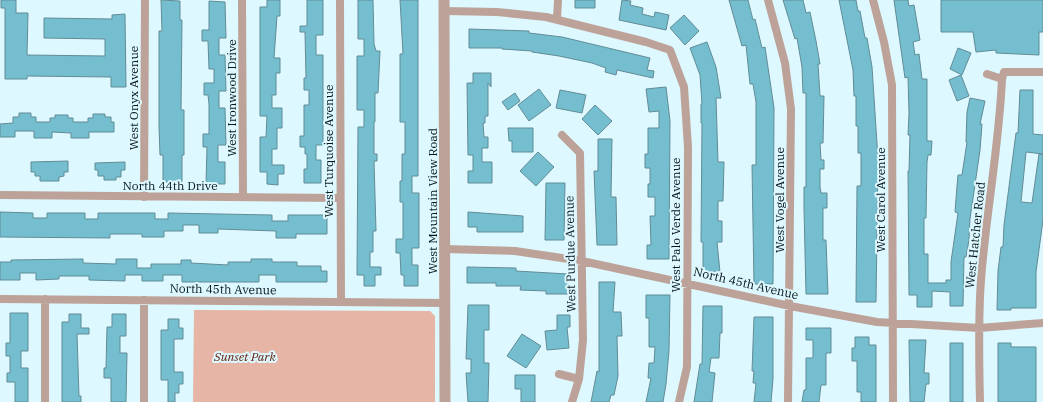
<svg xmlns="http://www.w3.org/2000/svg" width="1043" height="402" font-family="'IBM Plex Serif',serif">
<rect width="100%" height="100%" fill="#ddf8fe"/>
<path fill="#e6b5a5" d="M194 310 430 311 435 316V402H193Z"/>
<path fill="#75bed0" stroke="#618c96" d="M1 0H16V13H28L27 55 105 56V39L44 38V18L112 19V15L125 14 126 87H111V77L27 76V79H5V8H1Z
M161 0 180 1V20H182L181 110H184V155H182V182H163V155H160L159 126V31H162Z
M267 0H280V16H277L274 58H280V73H276V95H272V108H282V128H277V149H272V165H284V174H278V185L267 184V172H260V137H266L267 116H260V7H267Z
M307 0H323V35H316V55H323V145H316V160H321V183H304V169H307V154H305V147H300V136H304V105H309V90H304V78H306L305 32H300V26H307Z
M358 0H373L374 44 376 51H380L378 93H375V122H374V154H377V161H374L376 231H373V252H370V267H381V275H375V286H364V275H357L358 127H364V110H357V56H364V39H358Z
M400 0H418V176H412V193H419V248H412V265H418V286H404V275H401L400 253H396V239H403V202H400V181H402V154H405V122H400V54H403Z
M575 0H595V8H575Z
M622 0 631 1 630 5 643 8 642 14 654 17 655 12 669 15 666 30 619 20Z
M729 0H748L753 20 755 19 762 48 765 47 774 108 773 284H754L752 165H756V102L753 84H750L746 45 742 46Z
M783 0H803L806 13 810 12 816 41 820 64H818L820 96H824L823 143H820L821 160H824V169H820V187L821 193H827V208H823V240H826L828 294H806L804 208V187H806V93H803L802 67 797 38 795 39Z
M839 0H856L858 11H860L865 38H867L872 67 878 159 876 302H856L857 186H861V153H858V126H856V96H854L853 70Z
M894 0H908L909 6 914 5 920 40 913 42 915 55 919 54 922 79H927V141H932L931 155H928L927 162 926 218H924V254H928V283H946V280H951V262L958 213 955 212 957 186 958 175H962L967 142H966L967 112 970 98 985 101 980 124H982L980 150 970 219 969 240 966 257H964L963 306H950V292L932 291V307H917V295H909L908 171H909L910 135H908L909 113 908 77 905 78Z
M941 0H1043V32H1039V55L996 53V50L976 52 973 32H941Z
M209 1 225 2 226 38H219V55H225L226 91H219V108H225L226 145H218V162H225V184H206L207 147H203V134H209V104L208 95H204V83H214V69H209L208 41H202V30H209Z
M684 15 699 31 685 45 670 28Z
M469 29 529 31V33L562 37 650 58 647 70 654 71 653 78 617 70 616 75 605 72 606 68 592 63 559 56 532 52V51L502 49V48H469Z
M707 42 716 67 721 98H716L718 162H724L723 201H718V221H722V242H717L720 272H703V242H701L702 123H701V104H702L700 75 690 48Z
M958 48 971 53 962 75 950 69Z
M473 73H491V87L488 83V116H485V123H483L484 137H488V148H482V162H492V183H468V171H473V155H468L467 83H473Z
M961 75 969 96 957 101 949 80Z
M666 87 670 121 669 259H647V245H651L650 216H655V197H648V184H650V168H645V154H648V128H659V111L649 112 646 89Z
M539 89 551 105 529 121 518 105Z
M560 90 586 95 582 113 556 108Z
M1020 90H1033V134L1043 135V154L1026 152 1021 202 1032 203 1039 154 1043 155V220L1036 272V308H1011V310H997L998 271 1001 247H1003L1004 225 1016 133H1018Z
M515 93 520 101 508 110 502 102Z
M595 105 612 121 598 135 582 119Z
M19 113H31V117H36V122H50V118H55V115H68V118H73V122H88V118H93V114H105V117H111V122H114V132H89V138H71V133L52 132V138H34V131H15V137H0V124L13 123V117H19Z
M508 128H533V152H512V141H509Z
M598 139H612L611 197H616L617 245H597L594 171H598Z
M538 152 554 167 536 186 520 171Z
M68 161V172H64V176L59 177V181H40V176H35V172H31V162Z
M125 162V170H121V177H116V180H104V176H98V170H95V163Z
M546 183H565L564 240H545Z
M0 212 33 213V218H47V213H85V219H98V213H155V219H168V213L272 215V221H288V215H327V234H296V238H276V231L218 229V233H199V225H183V231H164V237H142V234H110V238L0 237Z
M468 212 523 216V232H477V227H468Z
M83 259V263L116 264V259H137V268H151V264H181V260H191V263L228 265V262H251V259H272V262H297V266H321V271H327V282H276V275H259V282H182V275H163V281H142V275H125V281L89 280V276H59V279L36 280V273H20V280H0V262H11V260Z
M467 267 516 268V271L568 274V294H546V291L520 290 521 286H496V283H467Z
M599 282H615L613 312H621L622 336H617L618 376 614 395H611L609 402H591L597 371 599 372Z
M646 295H670L669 351 666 384 663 402H646L651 378H648L649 363H654L655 347H649V318H646Z
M468 305H489V330H484V363H489L488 402H468L466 373H471V359H466Z
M703 306H722V333H720L719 358H711L709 372 715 373 712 402H694L700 364H702Z
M10 313H28V351H21V368H28V402H15V382H7V373H10V356H6V343H10Z
M69 314H81V328H89V334H77L79 396H81V402H62V322H69Z
M112 314H126V336H120V353H127L126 402H111V378H104V368H106L107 327H112Z
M557 315H570V327H567L569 348 547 350 545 331 557 330Z
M754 317H773V379L771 402H754L756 383H753L754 371H752Z
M168 319H179V328H183V339H174V372H183V384H179V393H175V402H168V380H161V330H168Z
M806 328H831V353H826V385H821L819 402H802L804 390H806V358H813V340H806Z
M522 334 541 346 526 368 507 356Z
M855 337H869V345H876V402H861V392H857V361H852V348H855Z
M909 340H926L924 373H929V384H926L924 402H910Z
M950 343H963V402H950Z
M998 343H1011V347H1036V402H998Z
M515 375H535V402H521V389H515Z"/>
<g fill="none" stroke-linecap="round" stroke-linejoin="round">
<path stroke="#bda299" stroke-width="8" d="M242 0 243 197
M340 0 341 302
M768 0 785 63 791 109 788 402
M873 0 884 42 892 85 893 402
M444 11 497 12 546 17 646 42 670 50 684 87 688 147 687 367 679 402
M557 19 558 0
M987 74 1002 79
M562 135 580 153 583 340 579 379 572 402
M0 195 340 198
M144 197 145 0
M445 249 515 251 582 261 790 306 877 322 979 328 1043 323
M0 299 445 303
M559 374 579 379
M45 402V299
M144 402V300
M980 402C979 361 978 320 981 280 986 213 999 147 1002 79L1004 72H1043"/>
<path stroke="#bda299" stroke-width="11" d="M444 0 445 402"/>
</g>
<g text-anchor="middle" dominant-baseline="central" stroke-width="4" stroke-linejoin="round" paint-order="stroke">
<g font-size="12" fill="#05161a" stroke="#ddf8fe">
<text transform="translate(133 98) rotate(-90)">West Onyx Avenue</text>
<text transform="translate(231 98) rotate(-90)">West Ironwood Drive</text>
<text transform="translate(328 151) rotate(-90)">West Turquoise Avenue</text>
<text x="170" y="185">North 44th Drive</text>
<text transform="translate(779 200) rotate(-90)">West Vogel Avenue</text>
<text transform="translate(880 200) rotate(-90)">West Carol Avenue</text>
<text transform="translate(432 201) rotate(-90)">West Mountain View Road</text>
<text transform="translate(675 225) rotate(-90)">West Palo Verde Avenue</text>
<text transform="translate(975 235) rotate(-84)">West Hatcher Road</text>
<text transform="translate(570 254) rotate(-91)">West Purdue Avenue</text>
<text transform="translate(746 283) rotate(13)">North 45th Avenue</text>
<text transform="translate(223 289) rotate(1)">North 45th Avenue</text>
</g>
<g font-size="12" font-style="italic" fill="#5c1600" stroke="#ddf8fe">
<text x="245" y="356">Sunset Park</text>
</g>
</g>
</svg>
